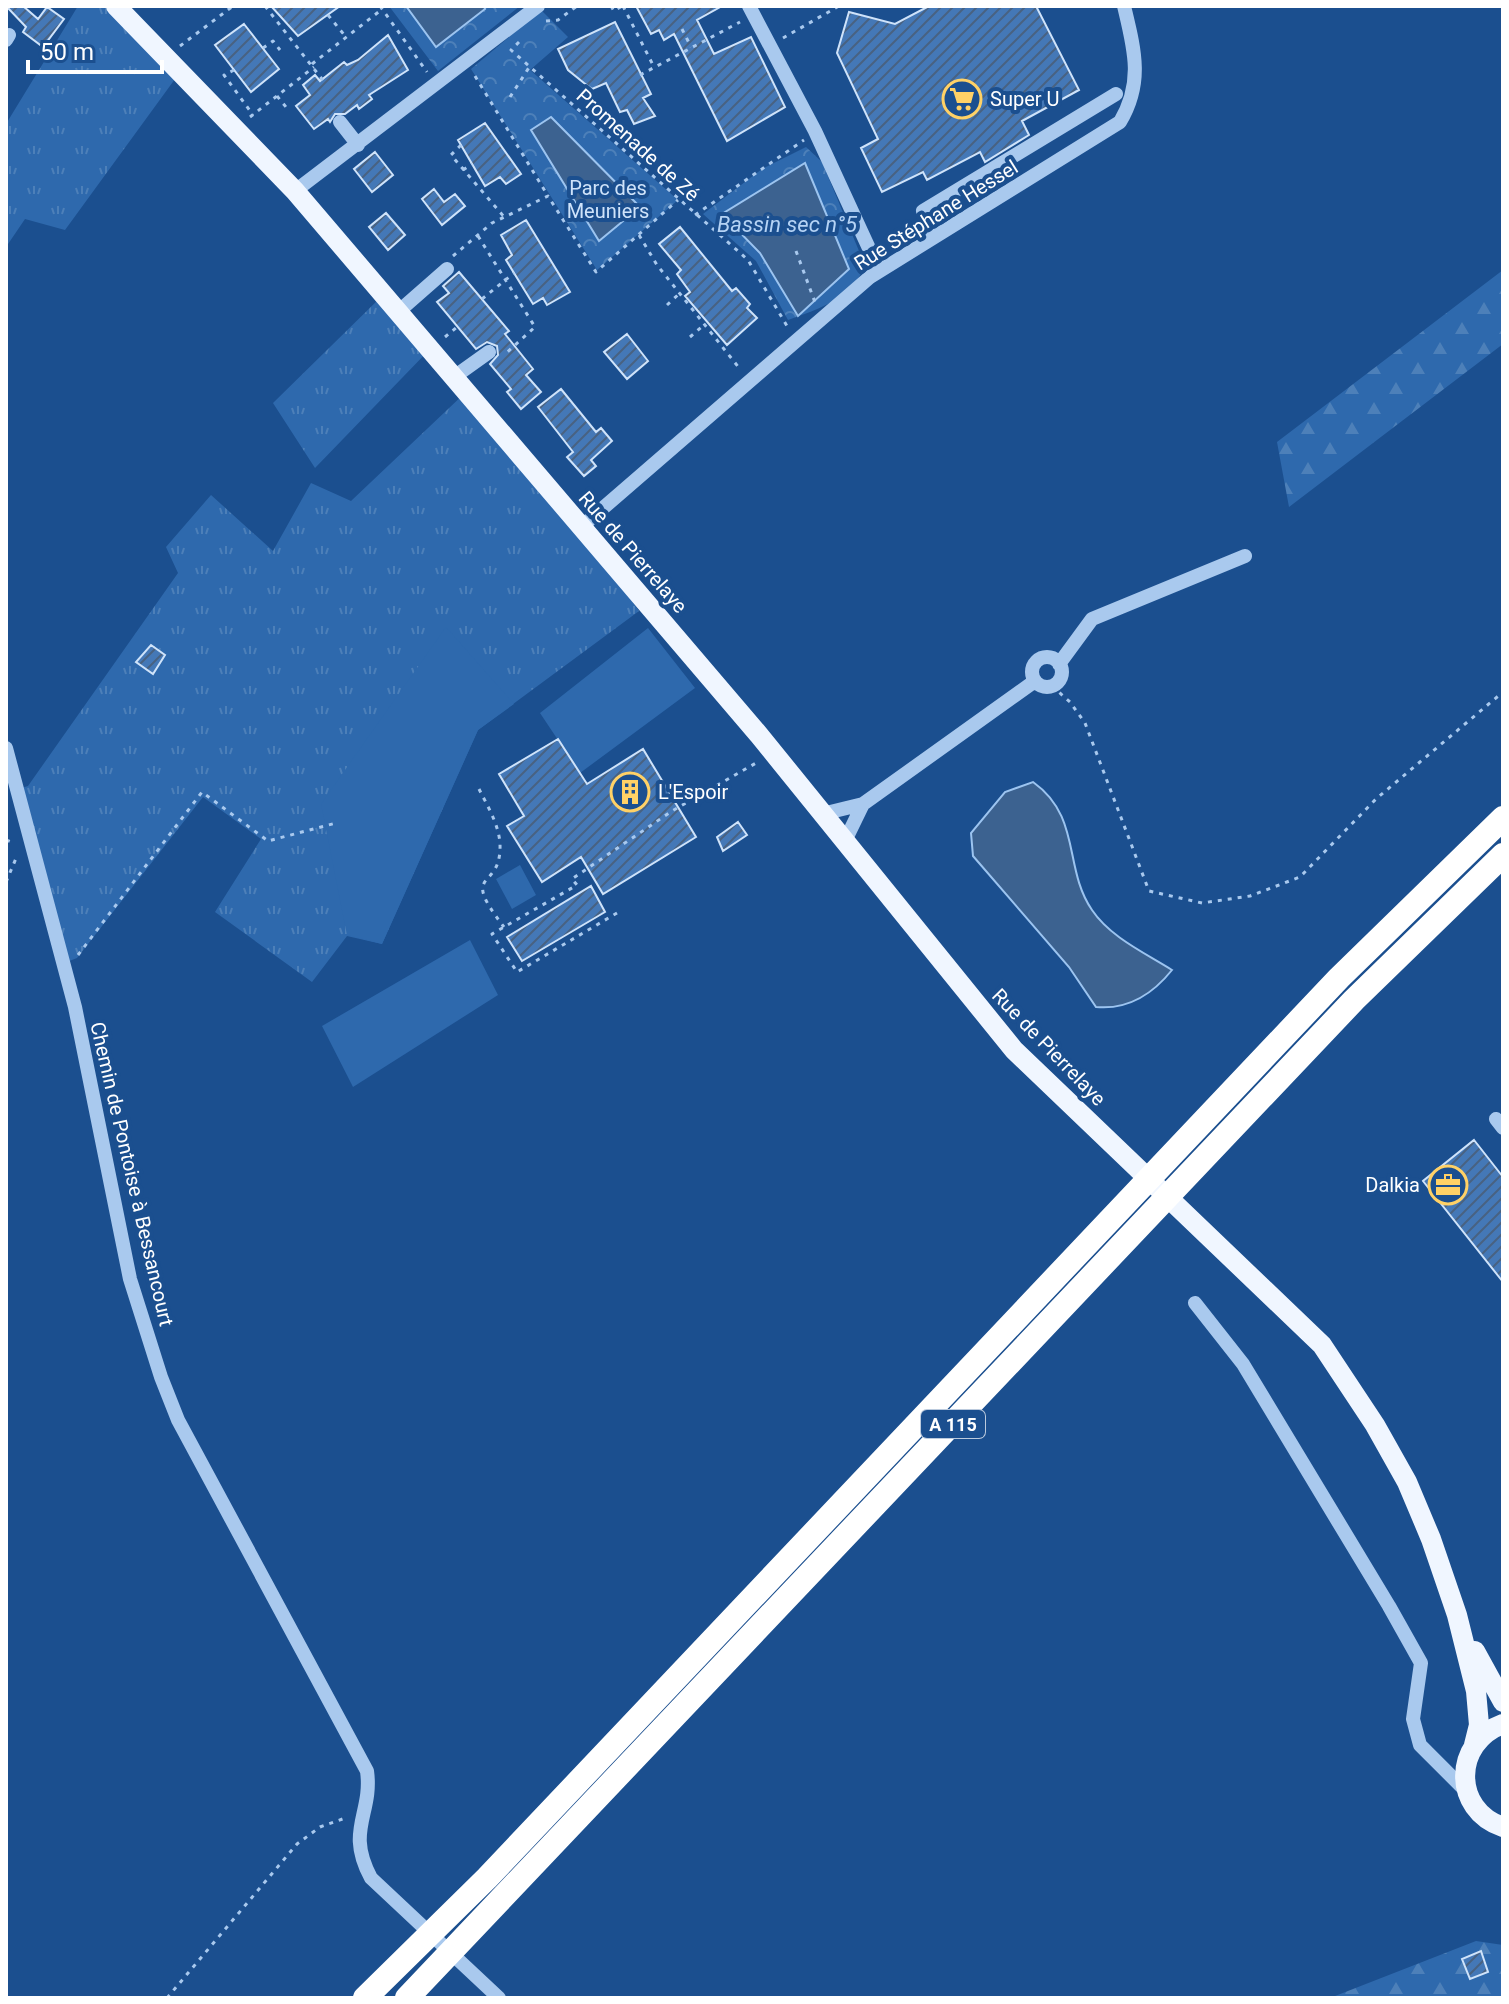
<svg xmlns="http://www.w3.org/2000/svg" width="1509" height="2004" font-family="Roboto,sans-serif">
<defs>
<pattern id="grass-tufts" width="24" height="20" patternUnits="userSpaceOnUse" patternTransform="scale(2)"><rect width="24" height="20" fill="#2e69ad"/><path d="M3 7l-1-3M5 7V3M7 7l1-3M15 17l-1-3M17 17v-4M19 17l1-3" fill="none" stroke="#4d80b9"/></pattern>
<pattern id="forest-firs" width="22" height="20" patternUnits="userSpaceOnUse" patternTransform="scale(2)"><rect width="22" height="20" fill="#2e69ad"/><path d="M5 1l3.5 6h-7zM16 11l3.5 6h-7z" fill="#4d80b9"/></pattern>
<pattern id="park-crowns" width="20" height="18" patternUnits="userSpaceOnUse" patternTransform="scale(2)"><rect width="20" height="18" fill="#2e69ad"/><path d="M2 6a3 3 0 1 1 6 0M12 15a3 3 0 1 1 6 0" fill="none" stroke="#4d80b9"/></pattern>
<pattern id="building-hatch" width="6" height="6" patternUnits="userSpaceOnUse" patternTransform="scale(2)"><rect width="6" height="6" fill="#4478b7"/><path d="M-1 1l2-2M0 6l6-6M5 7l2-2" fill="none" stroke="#486282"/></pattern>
</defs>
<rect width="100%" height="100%" fill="#1b4f8f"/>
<path fill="url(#grass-tufts)" d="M78 6H119L183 68 65 230 25 219 6 247V124Z
M381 297 430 349 315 468 273 403Z
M466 392 566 511 639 611 478 730 382 944 347 936 312 982 215 912 261 839 203 797 77 958 59 965 12 791 28 786 178 573 166 547 211 495 273 551 311 483 351 501Z"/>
<path fill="url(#forest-firs)" d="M1503 270V344L1289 507 1277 442Z
M1476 1941 1503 1945V1998H1330Z"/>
<path fill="url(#park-crowns)" d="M389 6H520L438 71Z
M541 10 568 37 530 70 678 200 597 270 471 69Z
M806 147 822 162 864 263C858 298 817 309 788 320L756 261 703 214 762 169Z"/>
<path fill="#2e69ad" d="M446 627 514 704 478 730 382 944 347 935 321 804Z
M648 628 695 688 580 773 540 713Z
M520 865 536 895 512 909 496 879Z
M470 940 498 995 353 1087 322 1026Z"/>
<path fill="#3c6290" stroke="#9cc4f0" stroke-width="2" d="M406 6H484L485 9 436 47Z
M551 117 640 207 599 241 531 130Z
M805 163 849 269 798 316 760 253 722 214Z
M1033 782C1082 817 1063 868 1092 910 1110 937 1145 953 1172 970 1152 995 1128 1010 1096 1007L1069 967 973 856 971 833 1005 792Z"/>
<path fill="url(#building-hatch)" stroke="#cfe3fa" stroke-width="2" d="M6 6H23L38 19 47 7 64 19 43 47 23 32 26 27Z
M271 6H340L298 36Z
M636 6H722L697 20 714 54 751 37 785 107 727 141 674 34 664 40 659 30 651 34Z
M929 6H1036L1079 90 1022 121 1029 135 985 162 980 152 927 180 923 172 882 192 861 148 878 139 837 53 849 12 895 24Z
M615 22 651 94 643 98 655 116 634 124 627 110 620 112 606 83 592 89 584 83 568 70 558 49Z
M244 24 279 69 251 92 215 45Z
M388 35 408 70 369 95 372 99 359 109 357 105 345 114H335L330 122 328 119 314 129 296 106 310 95 303 85 315 75 320 81 344 62 347 65 358 60Z
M485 123 521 174 506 184 500 177 485 186 458 140Z
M375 152 393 175 372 192 354 169Z
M434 189 444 202 455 194 465 206 442 225 422 199Z
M386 213 405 235 388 250 369 227Z
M526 220 570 292 547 305 543 298 533 304 506 260 512 255 501 235Z
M680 227 732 291 736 288 750 304 747 308 757 318 727 345 685 296 690 292 677 274 681 270 659 244Z
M459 272 509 331 505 334 533 369 526 375 541 392 521 409 507 392 511 389 490 364 498 355 497 346 487 342 476 349 437 302 449 293 443 286Z
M627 334 648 361 627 379 604 352Z
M561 389 596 432 601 428 612 441 591 460 596 466 584 476 567 457 573 452 538 407Z
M151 645 165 655 153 674 136 662Z
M558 739 587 784 643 749 696 837 603 894 581 857 542 882 507 826 524 816 499 774Z
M738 822 747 835 723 851 717 837Z
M591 886 605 912 522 961 507 937Z
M1474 1140 1503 1177V1282L1423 1181Z
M1481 1951 1488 1972 1470 1979 1462 1959Z"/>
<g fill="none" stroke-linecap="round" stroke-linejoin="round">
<path stroke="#a9c9ee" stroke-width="3" stroke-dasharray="4 6" stroke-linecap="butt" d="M265 6 325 83
M380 6 427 72
M611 6 614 11 622 6
M623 6 654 67
M328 15 346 37
M546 21 558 20 577 6
M682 29 691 47
M783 38 839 6
M519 42 511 50 748 260 787 326
M180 46 233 6
M263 48 273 41 280 50
M312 64 381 10
M234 70 224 75 253 115
M640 75 740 22
M475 76 548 196
M277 96 286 107
M510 97 530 66
M250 117 314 67
M461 145 451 155 505 218
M463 170 472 164
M695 215 804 140
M639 235 657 265 740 369
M478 236 535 327 504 355
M796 251 816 305
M453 256 492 223 548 196 596 272 678 200
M482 299 514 273
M667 305 680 293
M445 337 457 327
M690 337 705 324
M1052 686 1070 702 1085 723 1149 891 1202 903 1250 896 1300 877 1376 799 1503 692
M479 789C488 807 501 828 500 849 499 891 459 869 504 927
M6 840 14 843
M6 882 17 856
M617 913 517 972 492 934 577 885 572 879 672 811 756 763
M78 955 202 792 268 841 336 823
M167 1998 297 1844 320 1827 348 1817"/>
<path stroke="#a9c9ee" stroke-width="14" d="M749 6 815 131 879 270
M6 40 9 35
M340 122 358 145
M295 191 538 6
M930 239 923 211 1116 94
M398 312 447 269
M454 377 489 352
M580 528 870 277 1120 122C1144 82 1134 48 1124 6
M1032 672a15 15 0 1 1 30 0a15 15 0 1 1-30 0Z
M1059 664 1092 619 1245 556
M6 748 75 1007 130 1279 161 1377 178 1420 367 1771C373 1814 345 1830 371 1878L499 1998
M822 814 863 804 1035 681
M844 843 863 804
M1496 1119 1503 1128
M1195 1303 1243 1364 1389 1606 1421 1663 1413 1719 1420 1745 1466 1791"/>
<path stroke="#f0f6ff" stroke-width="20" d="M116 6 295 191 759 735 1014 1050 1322 1345 1375 1425 1407 1482 1431 1539 1457 1615 1476 1691 1479 1725 1474 1745
M1475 1651 1503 1702
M1503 1724C1453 1742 1452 1810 1503 1827"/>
<path stroke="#fff" stroke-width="24" d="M365 1998 487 1878 1339 978 1503 818
M407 1998 1354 1000 1503 855"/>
</g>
<defs>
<g id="supermarket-ring" transform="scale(2)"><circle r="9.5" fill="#1b4f8f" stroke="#ffd166" stroke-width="1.5"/><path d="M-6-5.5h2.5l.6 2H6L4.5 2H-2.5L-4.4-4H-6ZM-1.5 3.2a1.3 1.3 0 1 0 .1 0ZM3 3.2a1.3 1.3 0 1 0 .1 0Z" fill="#ffd166"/></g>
<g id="building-ring" transform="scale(2)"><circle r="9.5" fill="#1b4f8f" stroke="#ffd166" stroke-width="1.5"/><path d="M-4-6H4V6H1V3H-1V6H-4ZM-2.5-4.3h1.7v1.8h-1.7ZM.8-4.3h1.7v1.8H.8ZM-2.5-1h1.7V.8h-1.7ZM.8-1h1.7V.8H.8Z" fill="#ffd166"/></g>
<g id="office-ring" transform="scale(2)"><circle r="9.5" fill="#1b4f8f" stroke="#ffd166" stroke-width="1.5"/><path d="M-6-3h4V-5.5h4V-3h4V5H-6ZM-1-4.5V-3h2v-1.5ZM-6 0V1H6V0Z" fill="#ffd166"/></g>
</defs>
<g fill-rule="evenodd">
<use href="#supermarket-ring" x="962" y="99"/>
<use href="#building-ring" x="630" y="792"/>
<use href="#office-ring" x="1448" y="1185"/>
</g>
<g text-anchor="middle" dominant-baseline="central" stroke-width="8" stroke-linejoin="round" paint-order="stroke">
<rect fill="#1b4f8f" stroke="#bbcadd" stroke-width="2" x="921" y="1410" width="64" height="28" rx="6"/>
<g font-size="18" font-weight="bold" fill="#fff">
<text x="953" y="1424">A 115</text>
</g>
<g font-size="20" fill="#fff" stroke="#1b4f8f" text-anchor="start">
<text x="990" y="99">Super U</text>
<text x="658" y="792">L'Espoir</text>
<text x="1420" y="1185" text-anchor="end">Dalkia</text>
</g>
<g font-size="20" fill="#fff" stroke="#1b4f8f">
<text transform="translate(638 145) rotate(42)">Promenade de Zé</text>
<text transform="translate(936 215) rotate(-32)">Rue Stéphane Hessel</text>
<text transform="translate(633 552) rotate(49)">Rue de Pierrelaye</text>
<text transform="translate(1049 1047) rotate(46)">Rue de Pierrelaye</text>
<text transform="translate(132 1174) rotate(77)">Chemin de Pontoise à Bessancourt</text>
</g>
<g font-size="20" fill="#cfe3fa" stroke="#1b4f8f">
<text x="608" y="188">Parc des<tspan x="608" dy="23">Meuniers</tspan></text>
</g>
<g font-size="22" font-style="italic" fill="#b5d3f5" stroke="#1b4f8f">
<text x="787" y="224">Bassin sec n°5</text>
</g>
</g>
<rect width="1509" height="2004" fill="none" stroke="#ffffff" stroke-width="16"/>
<path d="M28 60v12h134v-12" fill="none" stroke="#ffffff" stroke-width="4"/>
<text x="40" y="60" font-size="24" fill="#ffffff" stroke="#1b4f8f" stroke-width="6" paint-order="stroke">50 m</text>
</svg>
